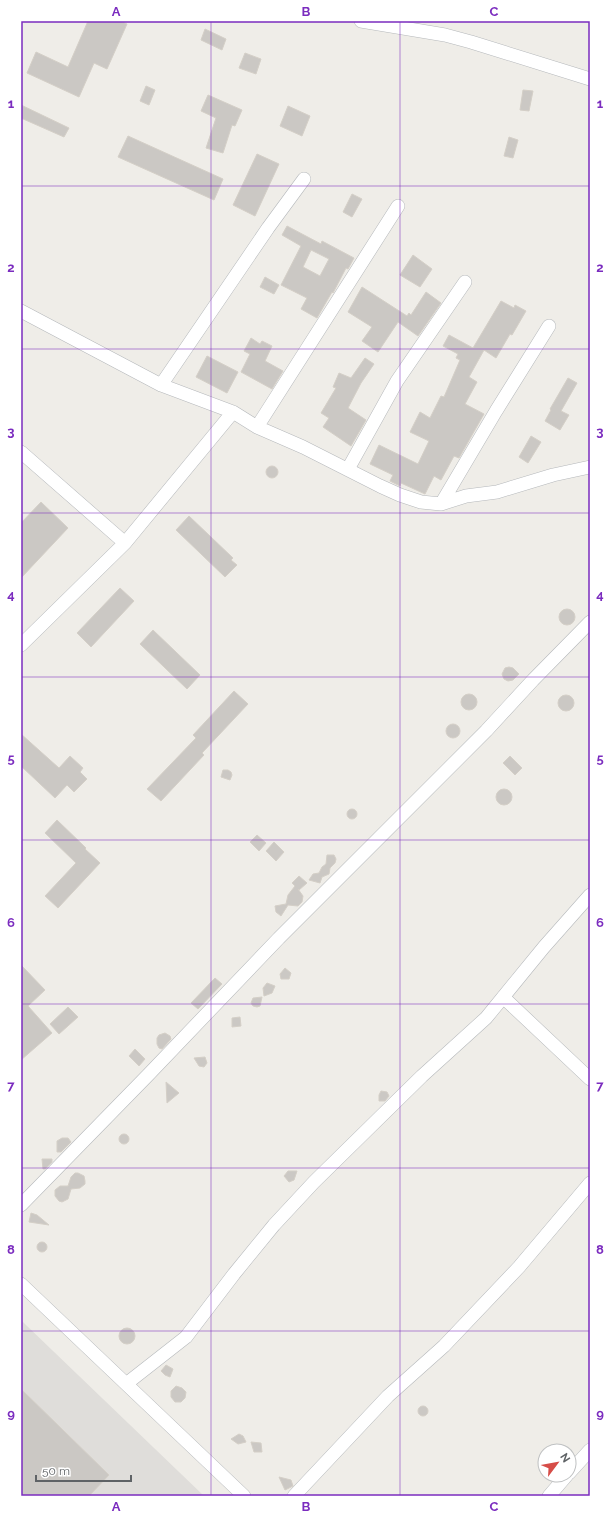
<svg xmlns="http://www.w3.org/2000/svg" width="611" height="1517" font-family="Raleway,sans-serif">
<rect width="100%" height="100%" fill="#efede8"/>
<path fill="#dfddda" d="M21 1320 27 1326 204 1496H21Z"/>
<path fill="#cbc8c4" stroke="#d4cfc7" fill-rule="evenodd" d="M88 21H120L127 24 107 69 94 63 79 97 27 73 36 52 68 67Z
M205 29 226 39 222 50 201 40Z
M245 53 261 59 256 74 239 68Z
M146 86 155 90 149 105 140 101Z
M523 90 533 91 529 111 520 110Z
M208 95 242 110 235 126 232 125 223 153 206 148 216 118 201 111Z
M21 105 69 128 64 137 21 118Z
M288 106 310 116 302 136 280 126Z
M128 136 223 179 214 200 118 157Z
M509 137 518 140 513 158 504 156Z
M257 154 279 164 255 216 233 205Z
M352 194 362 199 352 217 343 212Z
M287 226 321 244 322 241 354 258 348 269 346 268 333 293 332 292 317 318 301 309 307 298 281 285 301 246 282 235ZM311 250 329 259 320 276 303 267Z
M413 255 432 269 420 287 400 275Z
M265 277 279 285 274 294 260 287Z
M362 287 407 316 409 313 411 315 426 292 441 303 418 336 398 322 378 352 362 341 372 327 348 312Z
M501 301 514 308 515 305 526 311 512 335 510 334 496 358 484 350 469 377 477 382 465 404 484 414 459 458 454 456 441 480 434 476 425 494 401 483 400 486 390 481 393 475 370 464 379 445 418 464 429 441 410 432 420 412 430 418 441 396 444 397 460 360 456 358 458 354 443 346 449 335 473 348Z
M251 338 260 344 262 341 272 346 265 361 283 371 272 389 241 372 250 354 244 351Z
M207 356 238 372 227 393 196 377Z
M365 358 374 364 361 383 348 408 366 420 351 446 323 427 329 418 321 413 336 388 333 387 339 373 351 378Z
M568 378 577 383 561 411 569 415 560 430 545 421 551 410 550 409Z
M531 436 541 442 528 463 519 457Z
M266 472a6 6 0 1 1 12 0a6 6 0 1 1-12 0Z
M41 502 68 528 21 578V523Z
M189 516 233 558 231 560 237 565 225 577 176 530Z
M120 588 134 601 91 647 77 633Z
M559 617a8 8 0 1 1 16 0a8 8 0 1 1-16 0Z
M153 630 200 675 187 689 140 644Z
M509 667 513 668 519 674 513 680 508 681 504 679 502 674 505 668Z
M234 691 248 704 202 753 204 755 161 801 147 789 196 738 193 735Z
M461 702a8 8 0 1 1 16 0a8 8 0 1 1-16 0Z
M558 703a8 8 0 1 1 16 0a8 8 0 1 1-16 0Z
M446 731a7 7 0 1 1 14 0a7 7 0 1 1-14 0Z
M21 734 59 768 70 756 83 768 80 772 87 779 74 792 67 785 55 798 21 766Z
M510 756 522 768 515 775 503 763Z
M223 770H228L231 772 232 775 230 780 221 777Z
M496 797a8 8 0 1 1 16 0a8 8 0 1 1-16 0Z
M347 814a5 5 0 1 1 10 0a5 5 0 1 1-10 0Z
M57 820 86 848 85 849 100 863 58 908 45 896 76 863 45 833Z
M257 835 266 843 259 851 250 842Z
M274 842 284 852 276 861 266 851Z
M327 855H334L336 859 335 863 330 868 329 874 322 877 320 883 309 880 313 874 319 873 322 867 326 864Z
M299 876 307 883 299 890 298 889 303 896 302 902 298 906 288 905 281 916 276 912 275 906 286 904 288 895 295 886 292 883Z
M21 965 45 990 28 1006 52 1033 21 1060Z
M285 968 291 973 289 979H281L280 974Z
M215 978 222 984 198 1009 191 1003Z
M267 983 275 986 272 993 264 996 263 988Z
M262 997 260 1006 257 1007 253 1006 251 1003 253 998Z
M68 1007 78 1017 59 1034 50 1024Z
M240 1017 241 1026 232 1027V1018Z
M165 1033 170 1036 171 1039 162 1049 159 1048 157 1044V1038L159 1035Z
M135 1049 145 1059 139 1066 129 1056Z
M205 1057 207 1063 204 1067 199 1066 194 1058Z
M166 1082 179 1093 167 1103Z
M381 1091 387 1092 389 1096 385 1101H379V1095Z
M119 1139a5 5 0 1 1 10 0a5 5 0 1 1-10 0Z
M62 1138H68L71 1142 61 1152H57V1141Z
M42 1159H52V1162L45 1169H43Z
M288 1171H297L294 1180 289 1182 284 1176Z
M75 1173H78L84 1176 85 1181V1184L80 1188 71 1189 68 1199 62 1202 59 1201 55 1196V1190L60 1186H68L71 1177Z
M31 1213 37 1215 49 1225 29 1222Z
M37 1247a5 5 0 1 1 10 0a5 5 0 1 1-10 0Z
M119 1336a8 8 0 1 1 16 0a8 8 0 1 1-16 0Z
M166 1365 173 1369 170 1377 165 1375 161 1371Z
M176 1386 182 1388 186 1392 185 1398 181 1402H175L171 1397V1391Z
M21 1389 109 1475 89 1496H21Z
M418 1411a5 5 0 1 1 10 0a5 5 0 1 1-10 0Z
M239 1434 243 1436 246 1442 238 1444 231 1439Z
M251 1442 261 1443 262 1452H254Z
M279 1477 291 1480 293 1486 285 1490Z"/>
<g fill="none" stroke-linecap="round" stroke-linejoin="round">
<g stroke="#b5b8bb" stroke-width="14">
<path id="minor" d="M361 21 445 35 471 42 590 79
M21 311 161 385 233 412 257 427 303 447 380 486 400 495 421 502 441 504 466 496 497 492 553 475 590 467
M161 385 268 228 304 179
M257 427 398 206
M21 452 125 543
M348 469 397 381 465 282
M441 504 496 411 549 326
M21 645 125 543 233 412
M503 997 590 1079
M21 1205 149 1074 279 938 486 731 533 680 590 622
M21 1284 244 1496
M126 1384 186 1337 234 1274 274 1225 314 1182 422 1076 486 1018 544 947 590 895
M569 1473 590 1450
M294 1496 388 1396 444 1346 519 1267 590 1183
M549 1496 567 1475"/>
</g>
<use href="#minor" stroke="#fff" stroke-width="13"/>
</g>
<path fill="none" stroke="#7b2cbf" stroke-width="1" stroke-opacity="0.55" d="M211 21V1496M400 21V1496M21 186H590M21 349H590M21 513H590M21 677H590M21 840H590M21 1004H590M21 1168H590M21 1331H590"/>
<rect width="611" height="1517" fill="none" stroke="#ffffff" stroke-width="44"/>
<g transform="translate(557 1463) rotate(58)"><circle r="19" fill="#ffffff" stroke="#bfc1c2"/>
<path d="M0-3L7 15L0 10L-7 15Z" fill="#d64d48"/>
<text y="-6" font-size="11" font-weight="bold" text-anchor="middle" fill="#5f6366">N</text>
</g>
<path d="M36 1475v6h95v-6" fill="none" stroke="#5f6366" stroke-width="2"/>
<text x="42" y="1475" font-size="12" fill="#5f6366" stroke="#ffffff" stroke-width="3" paint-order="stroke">50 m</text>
<rect x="22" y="22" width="567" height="1473" fill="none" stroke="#7b2cbf" stroke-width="1.5"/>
<g font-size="13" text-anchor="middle" font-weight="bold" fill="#7b2cbf">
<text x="116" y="16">A</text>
<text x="306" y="16">B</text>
<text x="494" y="16">C</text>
<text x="11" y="108">1</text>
<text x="600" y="108">1</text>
<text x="11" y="272">2</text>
<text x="600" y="272">2</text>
<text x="11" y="436">3</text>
<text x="600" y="436">3</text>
<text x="11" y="599">4</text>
<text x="600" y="599">4</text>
<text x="11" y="763">5</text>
<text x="600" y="763">5</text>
<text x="11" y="927">6</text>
<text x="600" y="927">6</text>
<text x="11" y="1090">7</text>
<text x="600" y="1090">7</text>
<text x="11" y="1254">8</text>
<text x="600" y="1254">8</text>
<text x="11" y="1418">9</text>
<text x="600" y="1418">9</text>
<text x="116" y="1511">A</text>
<text x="306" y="1511">B</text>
<text x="494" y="1511">C</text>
</g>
</svg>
